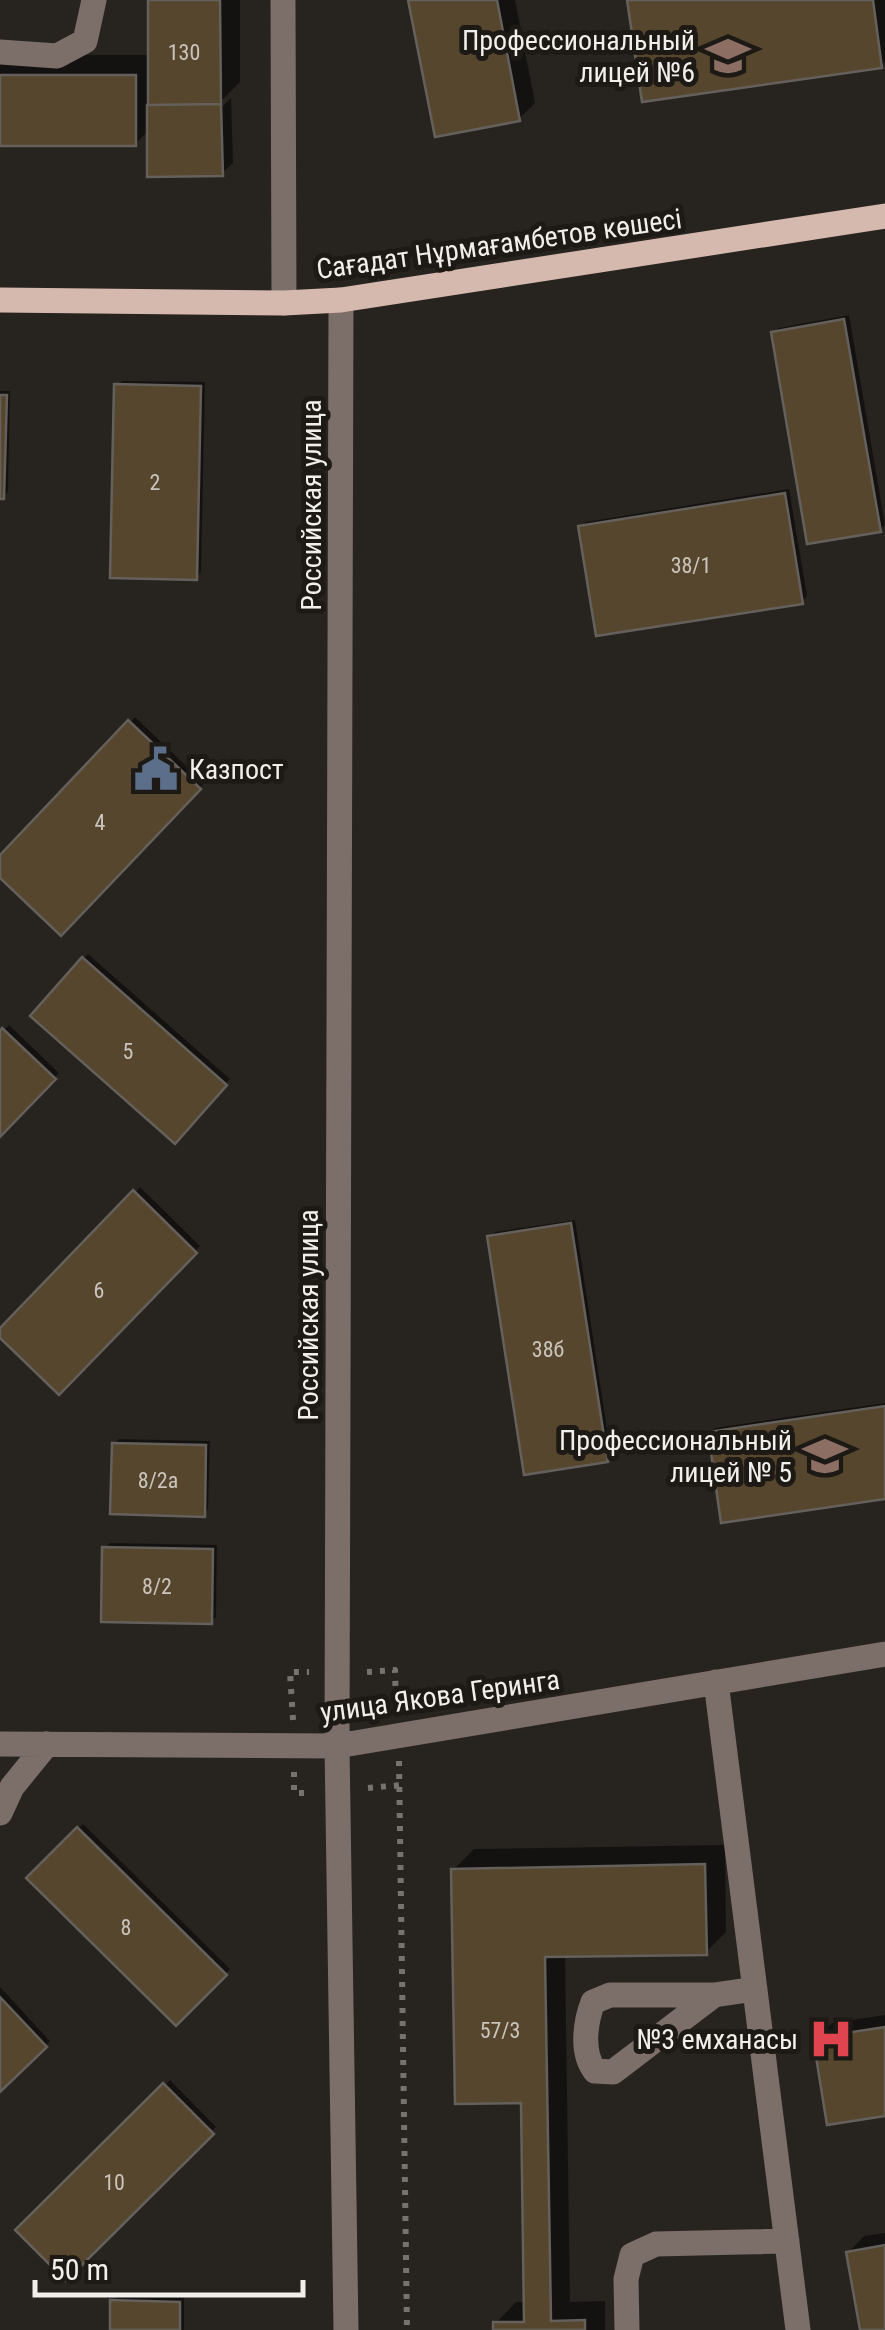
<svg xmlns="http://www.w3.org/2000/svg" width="885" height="2330" font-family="'Roboto Condensed',sans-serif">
<rect width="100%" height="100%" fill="#27231f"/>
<path fill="#0007" d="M150 0H240V82L219 103V110L231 98 233 163 222 173 150 129 135 144 0 143V55H151Z
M411 0H515L535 103 519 119Z
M630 0H885V62L881 65Z
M849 315 885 525 880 530 774 332 779 328Z
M122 381 205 382 201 572 196 577 117 386Z
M0 391H10L8 492 3 497H0Z
M789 489 807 596 802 601 581 527 586 522Z
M135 717 204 783 61 932 0 875V859Z
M88 954 230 1079 175 1140 33 1016Z
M9 1025 59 1073 0 1133V1034Z
M140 1187 200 1246 59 1392 0 1331Z
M575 1220 611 1455 607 1460 490 1237 495 1232Z
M885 1403V1496L710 1433 715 1428Z
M119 1439 210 1441 208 1509 204 1514 114 1444Z
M110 1543 217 1545 216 1617 211 1622 105 1548Z
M83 1824 230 1969 176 2023 29 1878Z
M725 1845 726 1932 705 1953 565 1955 570 2302 605 2301V2330H496V2323L516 2302H526L523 2101 453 1870 474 1849Z
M0 1987 50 2041 0 2088Z
M885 2015V2113L816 2039 832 2023Z
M170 2080 216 2127 66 2277 19 2230Z
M885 2233V2330H862L848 2253 864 2236Z
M118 2296 184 2298V2330H112L113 2301Z"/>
<path fill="#57462e" stroke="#64605b" stroke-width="2.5" d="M148 0H220L221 104 148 105Z
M408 0H497L520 121 435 137Z
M627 0H873L882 68 642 102Z
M0 75H136V146H0Z
M221 104 223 176 147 177V105Z
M844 319 881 532 807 544 771 332Z
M114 384 201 386 197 580 110 578Z
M0 395H7L4 499H0Z
M785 493 803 604 596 636 578 526Z
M128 720 201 789 61 936 0 878V855Z
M82 957 227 1085 175 1144 30 1016Z
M2 1028 56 1079 0 1137V1031Z
M133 1190 197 1253 59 1395 0 1338V1328Z
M571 1223 608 1462 524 1475 487 1236Z
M885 1406V1499L721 1523 708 1432Z
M112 1443 206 1445 205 1517 110 1514Z
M102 1547 213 1549 212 1624 101 1622Z
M77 1827 227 1975 176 2026 26 1878Z
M705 1864 707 1955 545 1957 551 2321 585 2320V2330H493V2322H524L521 2103 455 2104 451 1869Z
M0 1997 47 2047 0 2092Z
M885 2027V2116L827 2125 813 2038Z
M163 2083 214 2134 66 2281 15 2230Z
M885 2245V2330H860L846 2252Z
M110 2300 180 2302V2330H110Z"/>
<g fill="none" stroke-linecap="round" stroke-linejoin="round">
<path stroke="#76736f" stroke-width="6" stroke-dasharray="5 8" stroke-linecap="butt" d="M367 1672 395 1670 396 1709
M293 1720 290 1672H309
M399 1761 407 2330
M294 1772V1793H310
M368 1788 401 1785"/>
<path stroke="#7c6e69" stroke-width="25" d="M283 0 284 303
M0 52 57 56 85 41 94 0
M341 300 337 1746 346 2330
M716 1682 798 2330
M0 1744 337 1746 885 1654
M0 1813 12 1787 47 1744
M714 1995 613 2072 595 2071C581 2053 585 2023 593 2002L610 1995H714L755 1989
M627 2330 626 2279 632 2255 656 2244 787 2241"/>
<path stroke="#d6b9ae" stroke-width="25" d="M0 300 284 303 341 300 885 216"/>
</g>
<defs>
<g id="school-bare" transform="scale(3.45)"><path d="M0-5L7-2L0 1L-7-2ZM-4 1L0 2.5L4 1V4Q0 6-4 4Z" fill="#8d6e63" stroke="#1d1a16" stroke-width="2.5" paint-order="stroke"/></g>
<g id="civic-bare" transform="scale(3.45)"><path d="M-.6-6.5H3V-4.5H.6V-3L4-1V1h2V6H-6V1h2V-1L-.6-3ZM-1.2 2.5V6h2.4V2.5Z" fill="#5c6f8a" stroke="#1d1a16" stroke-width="2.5" paint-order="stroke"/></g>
<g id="hospital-bare" transform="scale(3.45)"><path d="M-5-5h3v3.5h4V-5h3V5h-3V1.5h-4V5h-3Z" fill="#e0444e" stroke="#1d1a16" stroke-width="2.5" paint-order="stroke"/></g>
</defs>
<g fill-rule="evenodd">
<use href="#school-bare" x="728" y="56"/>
<use href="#civic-bare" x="156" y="769"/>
<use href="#school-bare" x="825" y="1456"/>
<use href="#hospital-bare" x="831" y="2039"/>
</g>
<g text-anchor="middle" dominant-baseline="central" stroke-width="10" stroke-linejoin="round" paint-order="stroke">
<g font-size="22" fill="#cac5bc">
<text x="184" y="52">130</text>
<text x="155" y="482">2</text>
<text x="691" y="565">38/1</text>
<text x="100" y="822">4</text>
<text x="128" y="1051">5</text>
<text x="99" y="1290">6</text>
<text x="548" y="1349">38б</text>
<text x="158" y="1480">8/2а</text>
<text x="157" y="1586">8/2</text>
<text x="126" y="1927">8</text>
<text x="500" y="2030">57/3</text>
<text x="114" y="2182">10</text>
</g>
<g font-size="28" fill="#f1efec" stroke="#1d1a16" text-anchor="end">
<text x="695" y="40">Профессиональный<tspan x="695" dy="32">лицей №6</tspan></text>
<text x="189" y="769" text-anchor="start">Казпост</text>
<text x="792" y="1440">Профессиональный<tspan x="792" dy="32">лицей № 5</tspan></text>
<text x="798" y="2039">№3 емханасы</text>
</g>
<g font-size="28" fill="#f1efec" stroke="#1d1a16">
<text transform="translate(499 244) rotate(-8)">Сағадат Нұрмағамбетов көшесі</text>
<text transform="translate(311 505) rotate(-90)">Российская улица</text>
<text transform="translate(308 1315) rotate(-90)">Российская улица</text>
<text transform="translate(440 1696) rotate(-8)">улица Якова Геринга</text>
</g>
</g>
<path d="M35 2280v15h268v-15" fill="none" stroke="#f1efec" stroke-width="5"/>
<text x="50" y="2280" font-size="30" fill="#f1efec" stroke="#1d1a16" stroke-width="8" paint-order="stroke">50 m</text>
</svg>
